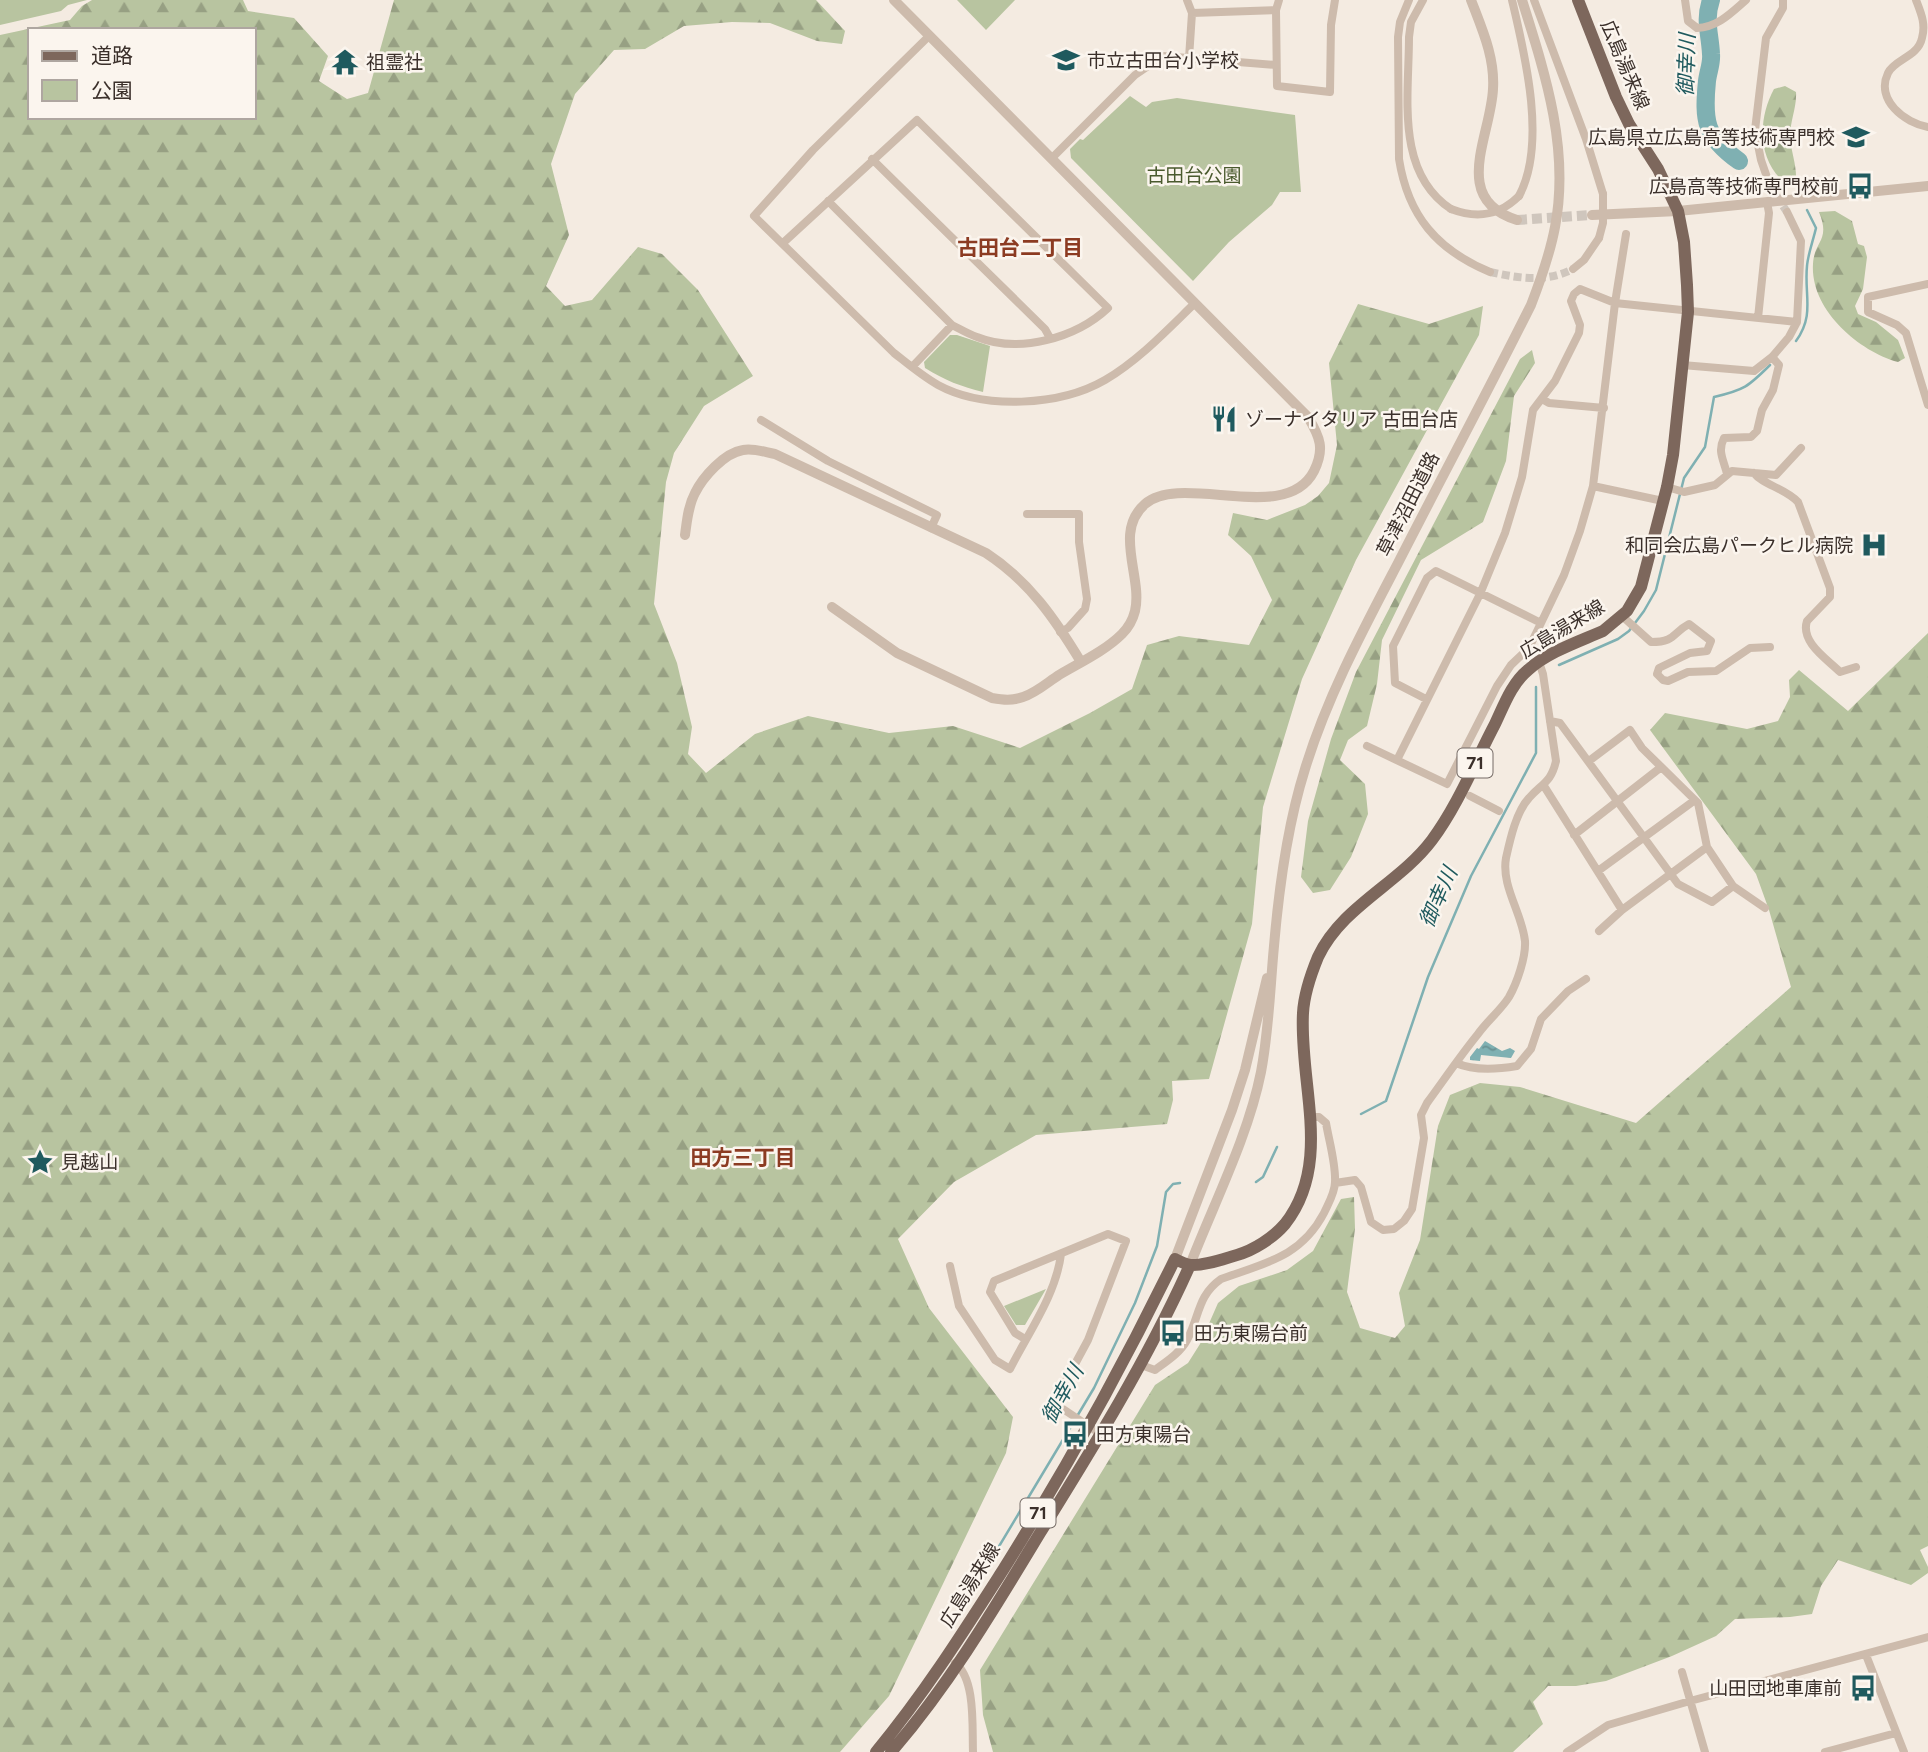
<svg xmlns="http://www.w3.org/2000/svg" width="1928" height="1752" font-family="Figtree,'Noto Sans JP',sans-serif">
<defs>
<pattern id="forest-firs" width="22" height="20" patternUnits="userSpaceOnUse" patternTransform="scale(1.75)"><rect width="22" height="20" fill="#b8c4a0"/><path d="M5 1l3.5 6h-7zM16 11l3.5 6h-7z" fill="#97a083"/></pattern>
<pattern id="water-ripples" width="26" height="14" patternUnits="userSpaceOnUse" patternTransform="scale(1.75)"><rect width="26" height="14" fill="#7fb0b2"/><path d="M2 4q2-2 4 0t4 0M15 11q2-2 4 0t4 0" fill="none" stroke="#699091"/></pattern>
</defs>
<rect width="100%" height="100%" fill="#f4ebe1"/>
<path fill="url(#forest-firs)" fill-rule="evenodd" d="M92 0H243L248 11 294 18 328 56 319 81 347 99 368 93 394 0H816L845 31 842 44 817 41 770 23 732 22 684 26 645 49 614 50 575 94 551 164 569 235 546 286 565 306 592 300 638 247 662 254 698 290 753 376 704 406 674 453 666 482 654 604 677 663 692 727 688 754 706 773 755 734 808 716 889 733 953 726 1020 748 1090 713 1132 689 1147 645 1179 636 1249 645 1272 600 1251 556 1228 535 1233 513 1267 520 1305 505 1318 496 1329 483 1337 445 1329 363 1358 304 1429 324 1483 306 1479 335 1356 560 1302 679 1263 807 1252 924 1209 1079 1172 1081 1173 1100 1167 1124 1036 1135 954 1182 898 1239 929 1308 1013 1417 1006 1453 889 1696 840 1752H0V35L70 20 82 6ZM30 30H254V117H30Z
M1785 86 1796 92C1797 107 1790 121 1790 137 1791 152 1797 165 1796 181L1784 182C1757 159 1758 118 1774 89Z
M1835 211 1852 221 1858 244 1864 246 1867 257 1863 289 1855 306 1858 314 1876 322 1898 340 1905 358 1898 362C1858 351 1810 309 1813 264 1814 241 1831 241 1819 212Z
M1532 350 1535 363 1514 396 1506 461 1483 522 1421 560 1382 640 1377 684 1367 726 1348 740 1340 760 1365 784 1368 814 1351 857 1330 890 1313 893 1301 877 1308 821 1331 739 1356 672 1520 359Z
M1928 633V1546L1920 1550 1928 1567V1573L1911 1585 1838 1560 1821 1586 1812 1614 1790 1617 1735 1619 1716 1636 1672 1656 1606 1681 1576 1686H1548L1533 1702 1543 1724 1513 1752H993L983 1715 980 1670 1155 1385 1188 1363 1200 1344 1218 1303 1239 1286 1287 1270 1313 1251 1341 1199 1354 1197 1355 1229 1347 1292 1360 1328 1395 1338 1405 1326 1399 1293 1420 1240 1438 1126 1450 1095 1480 1083 1520 1087 1636 1123 1791 987 1769 910 1756 874 1650 730 1665 713 1747 729 1778 721 1790 697 1789 680 1799 670 1848 711Z"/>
<path fill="#b8c4a0" d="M0 0H87L68 5 61 11 0 25Z
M957 0H1015L986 30Z
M1130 96 1146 107 1152 102 1177 98 1295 115 1301 192H1280L1272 205 1229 242 1193 281 1071 158 1070 149 1080 139 1083 140Z
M950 335H957L990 346 983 392C962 387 944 380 925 368L924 362Z
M1046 1289 1025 1325H1016L1004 1306Z"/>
<path fill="url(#water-ripples)" d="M1485 1041 1502 1051 1510 1048 1515 1051 1511 1058 1481 1055 1480 1061 1470 1060V1057L1477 1048 1479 1049Z"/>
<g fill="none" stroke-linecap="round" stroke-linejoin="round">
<path stroke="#7fb0b2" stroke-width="2.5" d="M1796 341C1815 315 1804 295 1807 266 1808 254 1813 241 1816 228L1807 210
M1559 665 1618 639 1629 631 1644 611 1656 590 1684 478 1705 447 1714 397C1744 390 1748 387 1770 365
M1361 1114 1386 1101 1428 977 1471 876 1536 753V687
M1256 1182 1263 1177 1277 1147
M956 1618 1094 1388 1135 1303 1157 1246 1166 1192 1173 1184 1180 1183"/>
<path stroke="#7fb0b2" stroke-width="18" d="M1711 0C1704 21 1710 33 1711 54 1712 63 1708 72 1707 81 1703 121 1705 137 1739 161"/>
<path stroke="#cfc6bd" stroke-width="8" stroke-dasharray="8 4" stroke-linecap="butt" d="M1770 186 1787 212
M1490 272C1518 278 1546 283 1573 269"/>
<path stroke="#cfc6bd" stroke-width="10" stroke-dasharray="10 5" stroke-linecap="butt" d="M1517 220 1592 215"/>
<path stroke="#cdbbac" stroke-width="8" d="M1187 0 1192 13 1189 58
M1279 0 1276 10 1277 86 1330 92 1331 25 1335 0
M1409 0 1400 22 1398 37 1399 159C1408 216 1437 250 1490 272
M1423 0 1411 22 1409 37C1409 96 1395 172 1451 209
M1512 0C1525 55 1547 144 1519 196
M1534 0 1586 139 1603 194
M1685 0 1688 21 1697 28C1718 27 1731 13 1746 0
M1916 0C1921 13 1926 24 1922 38 1918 57 1895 59 1888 73 1875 100 1905 123 1928 127
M1192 13 1276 10
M929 36 813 150 754 216 894 353C908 364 922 376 938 385 984 410 1060 406 1105 380 1139 360 1167 330 1195 303
M1052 158 1135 75 1163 56 1276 65
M872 159 1045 329 1050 338
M1770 186 1761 160 1755 130 1766 38 1783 8V0
M783 243 917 120 1108 308C1076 338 1019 354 977 337 968 334 960 329 952 325L828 201
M1573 269 1584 260 1599 238
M1928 284 1868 297V312L1897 325 1906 333 1928 405
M1758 318 1769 213 1767 202
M1682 365 1754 371 1772 357 1789 337 1797 322 1801 241 1787 212
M912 367 952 325
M1542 399 1549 403 1604 408
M761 420 828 461 937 515 931 528
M1754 473C1763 485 1785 488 1798 502L1830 588V597L1807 621C1800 642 1827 659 1840 672L1856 667
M1727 474C1724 460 1717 452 1724 438L1751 437 1757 431 1762 410 1773 390 1779 365 1772 357
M1593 486 1663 501
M1667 487 1684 492 1715 485 1732 471 1776 475 1801 448
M1027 514H1079V542L1087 599 1085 609 1068 628 1060 632
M1622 616 1651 642C1676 642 1672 633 1689 624L1711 641 1707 651 1690 653 1659 668 1657 674 1663 680 1668 681 1688 672 1716 671 1750 648 1770 647
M1426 699 1395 683 1393 646 1427 578 1436 571 1541 623
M1550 721 1560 723 1678 884 1712 902 1733 886
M1367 746 1447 784 1497 686 1511 665 1529 648 1564 575 1580 531 1593 486 1615 303 1626 234
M1397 760 1480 594 1505 533 1522 477 1533 410 1555 381 1579 333 1580 325 1571 301 1574 294 1580 289 1615 303 1797 322
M1589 761 1630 730 1642 748 1698 803 1707 847 1733 886 1765 908
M1544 786 1622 910
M1470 796 1499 811
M1574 835 1660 768
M1598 871 1695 800
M1599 931 1622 910 1707 847
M1456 1063C1474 1071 1499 1069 1517 1066L1531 1049 1541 1019 1568 991 1586 979
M1335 1183 1355 1180 1361 1187 1371 1222 1383 1230 1394 1229 1404 1221 1412 1209 1424 1138 1421 1115 1427 1103C1444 1080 1460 1056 1478 1034 1487 1021 1501 1010 1509 997 1517 983 1526 957 1525 941 1522 913 1501 886 1506 858 1510 840 1516 812 1529 798 1542 783 1551 783 1556 761L1543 674 1539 662
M950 1266 959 1306 995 1360 1010 1369C1028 1333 1056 1295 1061 1254
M1025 1339 1015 1333 990 1292 994 1281 1108 1234 1126 1241 1088 1340 1054 1403 1102 1435
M1141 1365 1155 1370C1167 1361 1180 1353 1187 1340 1200 1316 1197 1296 1221 1279 1265 1263 1301 1257 1324 1213 1328 1204 1335 1193 1335 1182 1336 1164 1329 1141 1326 1123L1319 1117H1311
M1866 1655 1904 1752
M955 1663C976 1679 972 1727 973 1752
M1682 1672 1705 1752
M1567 1752 1608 1725 1690 1701 1928 1637
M1825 1752 1896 1733"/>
<path stroke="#cdbbac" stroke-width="10" d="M1471 0C1482 29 1495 57 1493 89 1491 136 1450 199 1517 220
M1592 215 1678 211 1928 186
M685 535C687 521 688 506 695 493 703 477 724 453 743 450 754 448 764 452 775 454L986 553C1029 581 1055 619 1081 662
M832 607 897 653 992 698C1003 700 1012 701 1023 697 1036 693 1048 682 1059 675 1079 663 1105 651 1122 634 1128 628 1133 619 1135 611 1143 577 1113 532 1145 504 1182 472 1286 526 1314 471 1325 449 1320 437 1308 417L894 0
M1175 1259 1232 1110 1245 1070 1267 978
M1190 1265C1214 1203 1248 1137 1261 1072 1269 1030 1270 988 1274 946 1279 887 1287 826 1305 769 1327 697 1363 630 1398 563 1442 477 1488 391 1531 305 1541 279 1550 254 1555 227 1570 149 1545 73 1522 0"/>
<path stroke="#7d675c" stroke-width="12" d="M876 1752C924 1694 962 1634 1003 1570 1066 1469 1123 1366 1175 1259 1179 1261 1185 1264 1190 1265 1204 1266 1223 1259 1237 1255 1254 1250 1273 1238 1285 1224 1333 1163 1299 1084 1303 1013 1304 995 1311 974 1318 957 1342 906 1399 884 1432 840 1458 805 1475 762 1495 724 1504 705 1512 683 1528 670 1548 652 1578 642 1603 631L1627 611 1641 587 1667 487 1673 455 1688 312 1687 285 1684 242 1678 211 1658 169 1629 124 1616 97 1578 0
M891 1752C949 1685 994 1609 1040 1533 1094 1446 1148 1359 1190 1265"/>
<path stroke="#cdbbac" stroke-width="8" d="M1451 209C1477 219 1499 216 1519 196
M1599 238 1603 223V194"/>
</g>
<defs>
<g id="school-bare" transform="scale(2.1)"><path d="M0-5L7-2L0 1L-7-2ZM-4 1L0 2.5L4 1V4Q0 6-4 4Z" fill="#1f5a5e" stroke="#fbf5ee" stroke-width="2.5" paint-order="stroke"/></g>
<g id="temple-bare" transform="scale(2.1)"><path d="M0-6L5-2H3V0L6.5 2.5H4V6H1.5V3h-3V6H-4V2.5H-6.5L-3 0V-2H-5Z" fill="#1f5a5e" stroke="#fbf5ee" stroke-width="2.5" paint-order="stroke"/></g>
<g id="bus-bare" transform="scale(2.1)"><path d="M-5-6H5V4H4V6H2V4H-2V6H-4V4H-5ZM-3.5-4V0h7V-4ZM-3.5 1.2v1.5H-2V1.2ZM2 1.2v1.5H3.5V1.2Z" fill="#1f5a5e" stroke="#fbf5ee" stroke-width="2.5" paint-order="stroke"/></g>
<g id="restaurant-bare" transform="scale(2.1)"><path d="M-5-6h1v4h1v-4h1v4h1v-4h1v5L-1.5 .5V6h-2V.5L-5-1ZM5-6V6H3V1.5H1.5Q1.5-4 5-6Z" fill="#1f5a5e" stroke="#fbf5ee" stroke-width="2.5" paint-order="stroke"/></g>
<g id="hospital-bare" transform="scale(2.1)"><path d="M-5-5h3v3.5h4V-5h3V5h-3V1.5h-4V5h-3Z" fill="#1f5a5e" stroke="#fbf5ee" stroke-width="2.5" paint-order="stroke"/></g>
<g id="sight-bare" transform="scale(2.1)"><path d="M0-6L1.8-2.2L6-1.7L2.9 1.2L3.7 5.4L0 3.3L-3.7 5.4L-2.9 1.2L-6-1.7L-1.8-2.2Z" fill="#1f5a5e" stroke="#fbf5ee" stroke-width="2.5" paint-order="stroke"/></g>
</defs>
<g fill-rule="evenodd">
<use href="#school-bare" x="1066" y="60"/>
<use href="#temple-bare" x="345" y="62"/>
<use href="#school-bare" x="1856" y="137"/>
<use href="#bus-bare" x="1860" y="186"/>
<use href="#restaurant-bare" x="1224" y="419"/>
<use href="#hospital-bare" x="1874" y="545"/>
<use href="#sight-bare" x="40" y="1162"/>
<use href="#bus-bare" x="1173" y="1333"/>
<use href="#bus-bare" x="1075" y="1434"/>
<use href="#bus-bare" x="1863" y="1688"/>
</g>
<g text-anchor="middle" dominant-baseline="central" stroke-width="5" stroke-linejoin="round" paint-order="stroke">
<g fill="#fbf5ee" stroke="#756b66" stroke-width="2">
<rect x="1457.5" y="748.5" width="35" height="29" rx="5"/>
<rect x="1020.5" y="1498.5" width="35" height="29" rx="5"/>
</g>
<g font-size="18" font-weight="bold" fill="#3b302b">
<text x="1475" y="763">71</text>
<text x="1038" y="1513">71</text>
</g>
<g font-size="19" fill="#3b302b" stroke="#fbf5ee" text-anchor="start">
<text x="1087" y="60">市立古田台小学校</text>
<text x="366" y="62">祖霊社</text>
<text x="1835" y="137" text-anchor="end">広島県立広島高等技術専門校</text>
<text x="1839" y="186" text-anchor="end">広島高等技術専門校前</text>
<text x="1245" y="419">ゾーナイタリア 古田台店</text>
<text x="1853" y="545" text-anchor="end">和同会広島パークヒル病院</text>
<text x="61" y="1162">見越山</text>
<text x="1194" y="1333">田方東陽台前</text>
<text x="1096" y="1434">田方東陽台</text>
<text x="1842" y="1688" text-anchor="end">山田団地車庫前</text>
</g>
<g font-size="19" fill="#3b302b" stroke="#fbf5ee">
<text transform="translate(1625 65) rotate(67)">広島湯来線</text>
<text transform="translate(1408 504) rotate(-63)">草津沼田道路</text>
<text transform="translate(1562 629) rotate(-31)">広島湯来線</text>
<text transform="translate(970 1585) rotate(-58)">広島湯来線</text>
</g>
<g font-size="19" fill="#4a5a2e" stroke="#fbf5ee">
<text x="1194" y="175">古田台公園</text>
</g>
<g font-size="21" font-style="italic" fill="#1f5a5e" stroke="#fbf5ee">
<text transform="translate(1686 65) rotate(-88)">御幸川</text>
<text transform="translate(1438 897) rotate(-66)">御幸川</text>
<text transform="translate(1062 1394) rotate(-61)">御幸川</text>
</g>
<g font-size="21" font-weight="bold" fill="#8c3b22" stroke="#fbf5ee">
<text x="1020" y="247">古田台二丁目</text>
<text x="743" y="1157">田方三丁目</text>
</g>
</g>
<rect x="28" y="28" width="228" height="91" fill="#fbf5ee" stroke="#aea6a0" stroke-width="2"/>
<rect x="42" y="51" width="35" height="10" fill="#7d675c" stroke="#aea6a0" stroke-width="2"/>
<text x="91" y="63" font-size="21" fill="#3b302b">道路</text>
<rect x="42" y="80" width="35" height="21" fill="#b8c4a0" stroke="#aea6a0" stroke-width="2"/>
<text x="91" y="98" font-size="21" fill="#3b302b">公園</text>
</svg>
